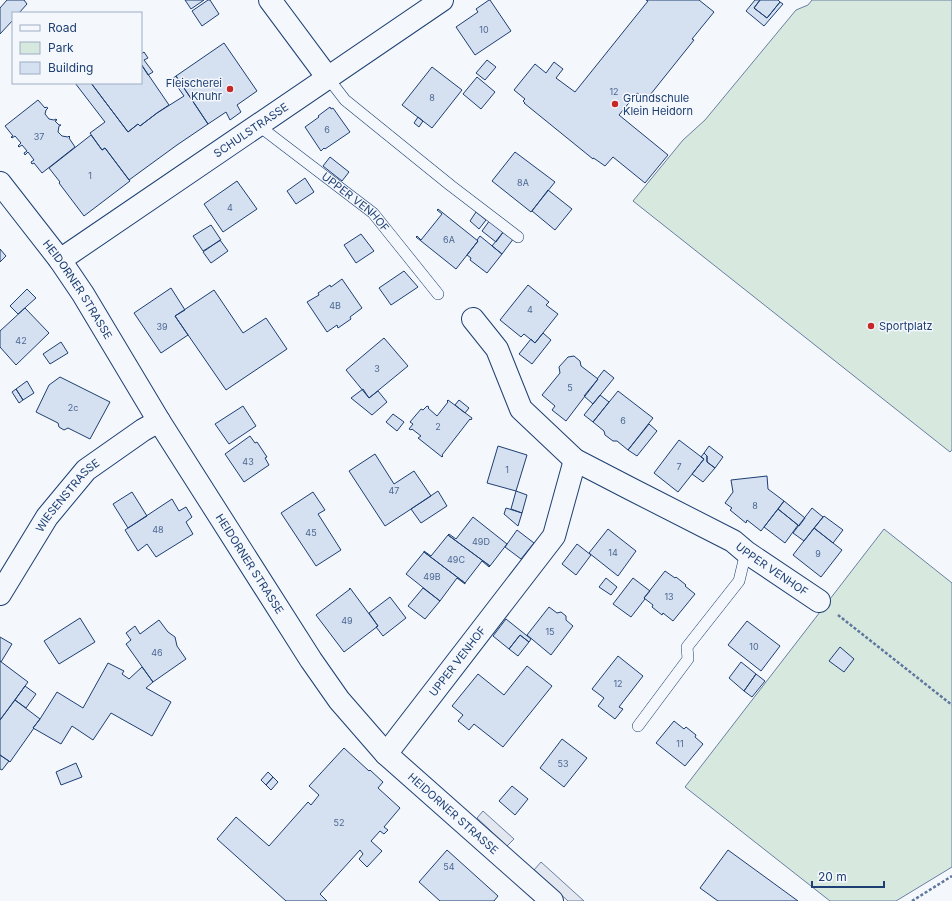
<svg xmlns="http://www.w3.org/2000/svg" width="952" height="901" font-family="Inter,sans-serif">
<rect width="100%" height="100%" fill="#f4f7fb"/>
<path fill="#d7e8df" stroke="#687fa3" d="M812 0H952V450L950 452 633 201 683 140 705 120 796 10 808 5Z
M884 529 952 583V867L896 901H830L685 787Z"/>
<path fill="#e3e8f0" stroke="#687fa3" d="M483 811 514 839 507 846 477 818Z
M541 862 584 901H568L534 870Z"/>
<path fill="#d5e0f0" stroke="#1d3f73" d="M7 0H24L27 4 19 13H13V20L0 34V8Z
M185 0H204L191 9Z
M208 0H210L219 14 202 26 192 11Z
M489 0H490L511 31 475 55 456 27 478 12 476 9Z
M646 0H699L714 12 692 39 694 40 646 100 637 93 619 115 668 155 645 183 613 157 605 166 595 159 593 158V159L524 103H525L523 101 525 99 514 90 535 64 546 73 554 62 563 69 556 78 575 92 648 1Z
M755 0H760L754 8 767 18 780 2 783 4 764 26 746 11Z
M760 0H778L780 2 767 18 754 8Z
M224 43 257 91 237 105 241 112 230 120 226 112 208 124 176 76Z
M144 52 148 58 144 60 153 72 148 75 141 64V54Z
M487 60 496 67 485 80 476 73Z
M141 64 169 105 157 113 140 126 138 124 128 132 91 83H141Z
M432 67 462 90 432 128 402 105Z
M176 76 208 124 177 145 129 180 105 148 102 150 90 133 105 122 75 83H91L128 132 138 124 140 126 157 113 184 96 172 79Z
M477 77 495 92 481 109 463 94Z
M38 100 45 108 46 107 48 108 46 110 45 114 49 119 54 120 56 119 57 120 55 121 59 125H61L59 126 58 132 62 136 68 137 69 136 70 137 69 138 75 147 42 173 34 163 32 164 31 162 34 160 28 152 25 155 24 153 27 151 22 145 19 147 18 146 21 143 15 136 12 138 11 137 13 136 5 126Z
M330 107 331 109 333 108 350 132 325 149 324 148 321 151 305 127 319 117 318 116Z
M418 117 423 121 419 127 414 123Z
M91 135 102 150 105 148 130 181 84 216 59 183 60 182 49 168Z
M515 152 555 182 531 212 492 181Z
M330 157 349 172 342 181 323 166Z
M305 178 314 192 296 204 287 191Z
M237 181 257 209 223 232 204 204Z
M548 190 572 209 555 230 532 211Z
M438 209 478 241 456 269 416 237 417 236 421 240 442 214 437 210Z
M476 212 486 220 479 229 470 221Z
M490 220 504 231 496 242 482 231Z
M211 225 221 240 203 251 193 236Z
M504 231 514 238 502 254 492 246Z
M361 234 374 251 356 263 344 245Z
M480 236 502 254 487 273 470 260 471 258 467 255 478 241 477 240Z
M220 240 228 251 211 263 203 252Z
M0 249 6 256 0 262Z
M404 271 418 287 391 305 379 288Z
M342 279 362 308 350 317 351 319 338 328 337 325 327 332 307 302 319 295 318 293 330 285 331 287Z
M528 285 549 302 546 305 558 314 535 343 524 334 521 337 500 320Z
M171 288 185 310 175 316 188 335 161 353 134 313Z
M27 289 36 298 18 314 10 306Z
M214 290 243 333 266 318 287 349 226 390 175 316Z
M25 308 49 333 16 365 0 347V331Z
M543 333 551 340 532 364 519 354 531 339 535 343Z
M384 338 408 366 369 398 346 370Z
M61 342 68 353 50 364 43 354Z
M574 356 580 361 581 366 598 379 566 421 552 410 555 406 542 395 560 373 559 367 568 357Z
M604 370 614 378 593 404 584 396 598 379H597Z
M60 377 110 402 90 439 68 428 64 430 59 427 58 423 36 412 49 385Z
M27 381 34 393 23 400 16 389Z
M16 389 23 400 19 403 12 392Z
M363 389 369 398 378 391 387 402 372 415 351 398Z
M618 391 653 418 628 450 617 441H613L605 435 604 431 593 422Z
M600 395 609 402 593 422 584 415Z
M448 400 472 418 471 420 470 419 442 455 443 456 442 457 418 438 421 436 412 429 411 430 409 429 413 424 410 422 421 409 423 410 427 406 429 407 428 408 437 416 448 402 447 401Z
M459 400 469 408 465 413 455 405Z
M243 406 256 426 229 444 215 424Z
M393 414 404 422 397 431 386 422Z
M649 424 657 431 637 456 628 450Z
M250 436 255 443 257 442 267 457 265 458 269 465 244 482 225 454Z
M679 440 704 459 678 492 654 473Z
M498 446 527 455 516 491 487 483Z
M709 446 723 457 715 468 707 462V456L704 453Z
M704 453 707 456V462L715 468 703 482 692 474 704 459 701 457Z
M375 454 394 484 414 471 431 496 385 526 349 471Z
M767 476 768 489 784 501 761 531 747 520 746 523 730 510 732 508 725 503 733 492 731 480Z
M438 491 447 506 421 523 411 509Z
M516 491 527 495 522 513 511 509Z
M132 492 147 516 128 528 113 504Z
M313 492 325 510 318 514 341 550 316 566 281 513Z
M172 499 179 511 186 507 192 517 186 522 193 534 156 557 147 544 138 551 125 530Z
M784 501 805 518 799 526 778 509Z
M506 508 522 513 518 526 504 514Z
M812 508 823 517 804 541 793 533Z
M778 509 798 525 785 543 764 527Z
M824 516 843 530 833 543 814 528Z
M473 517 507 544 490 566 448 535 449 534 456 539Z
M814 528 842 550 821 577 793 555Z
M608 529 636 551 618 576 589 553Z
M517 530 534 543 521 559 505 547Z
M448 535 490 566 489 567 482 561 465 583 424 552V551L431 556Z
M577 544 591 555 576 575 562 564Z
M424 552 465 583V584L457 578 440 601 406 574Z
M665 571 675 578 676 577 686 585 685 586 695 594 673 621 663 613 662 615 652 607 653 605 644 598Z
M606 578 617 587 611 595 599 587Z
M633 578 650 591 644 598 645 599 631 617 613 604Z
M350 588 378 626 344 652 316 615 350 589H349Z
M423 588 440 601 425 619 408 606Z
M390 597 406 618 383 636 376 627 378 626 369 613Z
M549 607 557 613 561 612 566 616V620L573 626 551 655 527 635Z
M80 618 95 642 59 664 44 641Z
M506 619 531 639 529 642 520 635 509 649 493 636Z
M159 620 168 632 175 637 177 646 186 659 153 682 126 644 131 640 126 633 135 626 140 634Z
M747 621 780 646 761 671 728 645Z
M520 635 529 642 518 656 509 649Z
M0 637 12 644 1 662 0 661Z
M840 647 854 659 844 672 829 661Z
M618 656 643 676 619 707 623 709 615 719 598 706 604 698 592 689Z
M0 661 28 682 0 720Z
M741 662 756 674 744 691 729 678Z
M108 663 124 671 122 674 129 679 142 667 153 682 146 688 171 702 152 736 111 713 93 740 72 726 61 744 33 728 40 719 57 692 83 708Z
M527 666 552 686 503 747 474 724 469 730 458 721 463 715 452 706 478 674 504 695Z
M756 674 765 681 752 697 744 691Z
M25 686 36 694 26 708 15 700Z
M15 700 40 719 33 728H34L10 762 0 755V720Z
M674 721 684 729 686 727 696 735 695 737 703 744 685 766 656 743Z
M562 739 587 758 564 787 540 768Z
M344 748 369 771 370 770 383 782 378 788 400 808 384 827 388 830 384 834 380 831 371 841 382 851 367 867 359 859 363 854 360 850 320 894 327 901H286L217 839 236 817 269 846 308 802 311 805 319 795 309 786Z
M0 755 9 761 2 770 0 769Z
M76 763 82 777 61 785 56 772Z
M268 772 273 777 266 785 261 780Z
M273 777 278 782 271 790 266 785Z
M512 786 528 799 515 815 499 801Z
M447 850 498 896 494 901H440L419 882Z
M728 850 798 901H718L700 888Z"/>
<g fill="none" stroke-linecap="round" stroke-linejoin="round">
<g stroke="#1d3f73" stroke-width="12">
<g id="service">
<path d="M328 78 345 100 450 185 518 237"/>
<path id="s1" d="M259 126 373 213 438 294"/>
<path d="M638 726 688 659 687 647 739 581 746 552"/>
</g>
</g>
<g stroke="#1d3f73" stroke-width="24">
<g id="minor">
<path d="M270 0 328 78"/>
<path id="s2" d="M60 260 442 0"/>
<path id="s3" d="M473 319 497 349 521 409 575 460 631 489 733 541 746 552 819 601"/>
<path id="s4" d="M0 594 47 517 86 470 143 430 159 421"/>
<path id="s5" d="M386 754 554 536 575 460"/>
</g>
</g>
<g stroke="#1d3f73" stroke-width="24">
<g id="primary">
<path id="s6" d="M0 183 60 260 83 294 159 421 311 660 339 700 386 754 552 901"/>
</g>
</g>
<path stroke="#5e769c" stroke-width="2.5" stroke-dasharray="3 2" stroke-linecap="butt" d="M838 615 952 705
M912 901 952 876"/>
<use href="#service" stroke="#f4f7fb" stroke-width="11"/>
<use href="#minor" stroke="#f4f7fb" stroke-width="22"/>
<use href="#primary" stroke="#f4f7fb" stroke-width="22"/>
</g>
<g fill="#c62828" stroke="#f4f7fb" stroke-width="1.5">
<circle cx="230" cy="89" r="4"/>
<circle cx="615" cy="104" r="4"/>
<circle cx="871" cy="326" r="4"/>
</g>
<g text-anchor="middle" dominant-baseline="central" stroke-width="3" stroke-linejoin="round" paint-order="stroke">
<g font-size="9" fill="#4b6792">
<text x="484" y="29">10</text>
<text x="614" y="91">12</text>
<text x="432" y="97">8</text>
<text x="327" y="129">6</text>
<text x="39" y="136">37</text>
<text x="90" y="175">1</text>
<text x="523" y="182">8A</text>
<text x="230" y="207">4</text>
<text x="449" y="239">6A</text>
<text x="335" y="305">4B</text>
<text x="530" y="309">4</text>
<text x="162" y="326">39</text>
<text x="21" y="340">42</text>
<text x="377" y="368">3</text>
<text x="570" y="387">5</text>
<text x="73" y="407">2c</text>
<text x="623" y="420">6</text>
<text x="438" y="426">2</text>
<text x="248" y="461">43</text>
<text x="679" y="466">7</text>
<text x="507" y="469">1</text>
<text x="394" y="490">47</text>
<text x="755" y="505">8</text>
<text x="158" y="529">48</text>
<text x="311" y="532">45</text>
<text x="481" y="541">49D</text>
<text x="613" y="552">14</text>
<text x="818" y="553">9</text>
<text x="456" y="559">49C</text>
<text x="432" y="576">49B</text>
<text x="669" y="596">13</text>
<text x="347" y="620">49</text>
<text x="550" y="631">15</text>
<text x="754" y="646">10</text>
<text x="157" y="652">46</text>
<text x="618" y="683">12</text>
<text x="680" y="743">11</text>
<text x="563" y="763">53</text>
<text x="339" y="822">52</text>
<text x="449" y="866">54</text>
</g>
<g font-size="11" fill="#1d3f73" stroke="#f4f7fb" text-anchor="start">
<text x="222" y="83" text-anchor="end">Fleischerei<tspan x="222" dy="13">Knuhr</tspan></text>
<text x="623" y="98">Grundschule<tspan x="623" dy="13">Klein Heidorn</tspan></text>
<text x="879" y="326">Sportplatz</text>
</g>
<g font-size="11" fill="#1d3f73" stroke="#f4f7fb">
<text stroke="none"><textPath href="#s2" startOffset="231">SCHULSTRASSE</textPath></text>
<text stroke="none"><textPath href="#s1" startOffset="123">UPPER VENHOF</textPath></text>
<text stroke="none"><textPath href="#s6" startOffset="132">HEIDORNER STRASSE</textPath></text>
<text stroke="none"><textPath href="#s4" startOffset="120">WIESENSTRASSE</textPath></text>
<text stroke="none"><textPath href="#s6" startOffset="456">HEIDORNER STRASSE</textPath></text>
<text stroke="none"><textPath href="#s3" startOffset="403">UPPER VENHOF</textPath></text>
<text stroke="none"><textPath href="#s5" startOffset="117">UPPER VENHOF</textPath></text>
<text stroke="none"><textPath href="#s6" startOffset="780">HEIDORNER STRASSE</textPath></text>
</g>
</g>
<rect x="12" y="12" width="130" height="72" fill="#f4f7fb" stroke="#9eadc5"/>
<rect x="20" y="25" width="20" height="6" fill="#f4f7fb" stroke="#9eadc5"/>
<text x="48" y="32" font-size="12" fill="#1d3f73">Road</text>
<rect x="20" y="42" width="20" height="12" fill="#d7e8df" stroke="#9eadc5"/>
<text x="48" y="52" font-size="12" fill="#1d3f73">Park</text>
<rect x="20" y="62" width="20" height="12" fill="#d5e0f0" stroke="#9eadc5"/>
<text x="48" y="72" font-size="12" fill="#1d3f73">Building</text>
<path d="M812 881v6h72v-6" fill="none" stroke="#1d3f73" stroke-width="2"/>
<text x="818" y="881" font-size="12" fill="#1d3f73" stroke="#f4f7fb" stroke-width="3" paint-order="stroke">20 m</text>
</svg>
